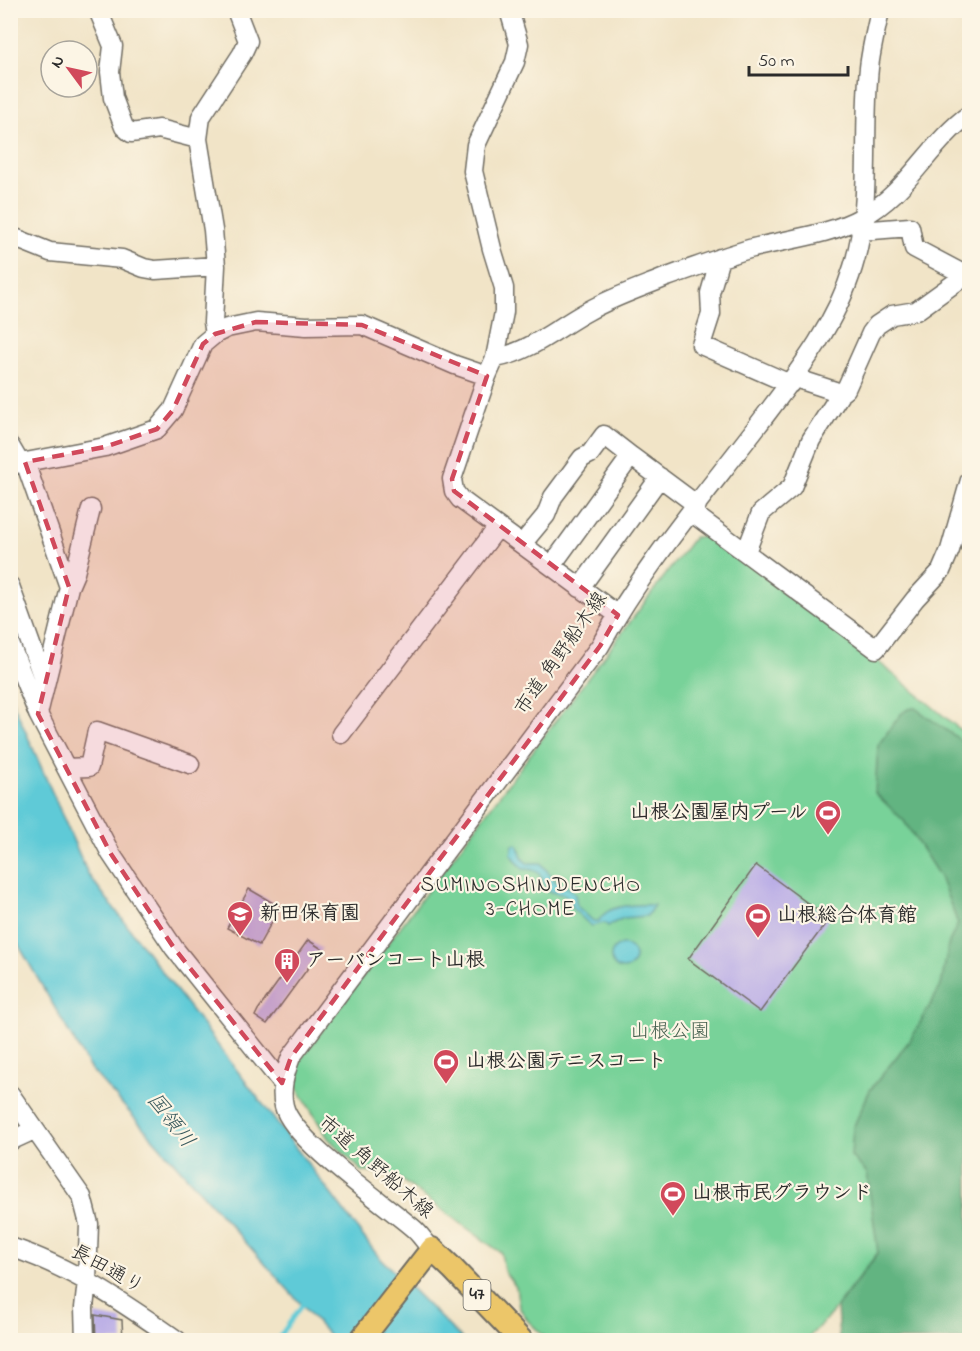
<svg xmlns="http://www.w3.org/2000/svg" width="980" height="1351" font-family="'Indie Flower','Klee One',sans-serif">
<rect width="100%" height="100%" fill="#fcf5e5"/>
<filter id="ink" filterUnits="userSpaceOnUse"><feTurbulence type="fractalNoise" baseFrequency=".0167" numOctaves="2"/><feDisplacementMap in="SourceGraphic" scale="12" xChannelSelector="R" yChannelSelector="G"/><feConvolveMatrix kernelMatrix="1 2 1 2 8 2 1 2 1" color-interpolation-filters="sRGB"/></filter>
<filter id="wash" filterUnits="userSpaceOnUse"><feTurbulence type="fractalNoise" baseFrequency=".008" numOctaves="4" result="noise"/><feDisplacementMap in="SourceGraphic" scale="24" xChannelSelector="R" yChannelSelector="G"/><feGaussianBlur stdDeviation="1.35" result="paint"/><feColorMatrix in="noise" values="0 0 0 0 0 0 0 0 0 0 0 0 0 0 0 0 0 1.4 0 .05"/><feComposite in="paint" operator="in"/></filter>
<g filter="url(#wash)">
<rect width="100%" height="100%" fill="#f1e4c7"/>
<path fill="#78d299" stroke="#527e62" stroke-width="1.5" d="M713 536 875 659 969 737V1021L893 1233 831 1314 806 1340H548L528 1321 519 1307 516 1287 504 1271 501 1253 397 1177 362 1171 328 1138 296 1086 297 1064 694 537Z"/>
<path fill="#62b481" stroke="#467056" stroke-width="1.5" d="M915 708 963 742 969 754V1340H839L837 1307 878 1253 867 1173 851 1156 853 1128 870 1090 910 1040 941 986 949 942 958 924 940 877 904 821 875 793 878 745 901 714 908 709Z"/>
<path fill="#5ecad7" stroke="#447a81" stroke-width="1.5" d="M10 696 88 874 378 1256 463 1340H333L89 1067 11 932Z
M517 844 523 859 527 863H541L555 881 571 889 575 894 577 906 593 921H599C606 904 639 904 654 905L647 916 623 918 608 926 605 923 591 926 572 908 571 901 565 895 548 891C540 876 542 869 523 869L511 854 513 845Z
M611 957a12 12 0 1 1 24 0a12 12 0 1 1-24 0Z"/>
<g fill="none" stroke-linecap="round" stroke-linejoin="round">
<path stroke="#5ecad7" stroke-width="4" d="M277 1340 304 1302"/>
</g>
<g id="blocks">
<path fill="#b5a8e6" d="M756 865 829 919 760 1012 688 959Z
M249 889 280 907 259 945 227 928Z
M308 940 322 949 267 1024 255 1016 258 1010Z
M95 1315 122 1320 123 1341H96Z"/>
</g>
</g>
<g filter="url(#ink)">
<use href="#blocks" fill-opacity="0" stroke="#706c62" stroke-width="1.5"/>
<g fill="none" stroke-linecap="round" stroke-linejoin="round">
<g stroke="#706c62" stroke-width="21">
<path id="minor" d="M98 10 113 46 110 72 113 98 124 127 131 133 159 129 198 139
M860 231 910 227 914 248 965 275
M10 236 50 252 122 259 144 268 155 270 216 266
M720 258 710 293 711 314 701 345 790 384
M215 334 227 328 256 322 306 326 362 325 455 365 487 376
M495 358 504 312V288L492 249 473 171 476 145 515 62 519 44 509 10
M841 393 846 389 871 333 877 325 892 315 916 311 970 272
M10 446 20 463
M25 462 69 587 38 714
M10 465 105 447 157 429 173 410 203 344 215 334 213 322 216 266 213 230 198 139 201 117 242 54 248 41 236 10
M691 512 876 649 915 599 941 571 950 550 970 480
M522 544 546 515 553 497 582 458 590 454 604 435 631 456
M746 552 761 513 792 487 811 440 841 393 795 378
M552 565 631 456 697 505
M10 586 45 684
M69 587 75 573 91 509
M580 588 660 477
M618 615 460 499 454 491 452 479 487 376 495 358C529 353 558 327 588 311 613 297 640 288 667 277 696 267 724 256 753 248 789 239 830 235 862 217 908 193 929 143 970 114
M10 644 38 714 111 854 174 948 282 1083
M341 734 498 527
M66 768 89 767 97 731 190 764
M10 1094 82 1197 89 1224 87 1281 84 1308 85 1340
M10 1141 34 1130
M10 1247C72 1267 125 1304 177 1340
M432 1249C425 1243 421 1235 414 1229 384 1203 292 1140 284 1106 280 1089 285 1073 291 1057L600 646C643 567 703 497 758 425 795 376 835 327 853 267 873 203 862 134 869 68 871 49 876 30 880 10"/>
</g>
<g stroke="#706c62" stroke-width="26">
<path id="major" d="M361 1340 432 1249 452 1268 521 1340"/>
</g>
<use href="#minor" stroke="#fff" stroke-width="18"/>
<use href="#major" stroke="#ecc669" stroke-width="22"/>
</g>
</g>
<path fill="#d1495b" fill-opacity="0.2" stroke="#d1495b" stroke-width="4.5" stroke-dasharray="12 8" stroke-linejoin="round" d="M256 322 362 325 487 376 452 479 454 491 618 615 600 646 291 1057 282 1083 174 948 111 854 38 714 69 587 25 462 105 447 157 429 173 410 203 344 215 334Z"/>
<defs>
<g id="stadium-pin" transform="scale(1.35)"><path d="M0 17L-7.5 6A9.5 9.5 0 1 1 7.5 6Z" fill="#d1495b" stroke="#fcf5e5"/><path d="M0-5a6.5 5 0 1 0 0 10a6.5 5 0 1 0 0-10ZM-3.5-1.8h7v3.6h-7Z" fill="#fff"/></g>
<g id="school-pin" transform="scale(1.35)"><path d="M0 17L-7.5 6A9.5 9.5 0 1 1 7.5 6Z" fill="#d1495b" stroke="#fcf5e5"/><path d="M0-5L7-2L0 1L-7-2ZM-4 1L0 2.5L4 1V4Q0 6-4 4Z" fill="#fff"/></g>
<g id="building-pin" transform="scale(1.35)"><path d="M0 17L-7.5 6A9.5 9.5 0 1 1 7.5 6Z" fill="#d1495b" stroke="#fcf5e5"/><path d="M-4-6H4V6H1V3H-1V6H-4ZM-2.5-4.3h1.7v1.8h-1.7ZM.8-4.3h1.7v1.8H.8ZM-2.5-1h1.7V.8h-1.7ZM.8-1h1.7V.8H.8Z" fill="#fff"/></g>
</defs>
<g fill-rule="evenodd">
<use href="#stadium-pin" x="828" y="813"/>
<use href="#school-pin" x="240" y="914"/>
<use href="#stadium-pin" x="758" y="916"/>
<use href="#building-pin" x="287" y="961"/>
<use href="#stadium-pin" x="446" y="1062"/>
<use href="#stadium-pin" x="673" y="1194"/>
</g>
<g text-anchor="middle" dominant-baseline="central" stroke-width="4.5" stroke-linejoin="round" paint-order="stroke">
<rect fill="#fcf5e5" stroke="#6a6863" stroke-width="1.5" x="463.5" y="1280" width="27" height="30" rx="4.5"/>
<g font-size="18" font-weight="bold" fill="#2b2b2b">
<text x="477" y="1295">47</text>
</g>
<g font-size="20" fill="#2b2b2b" stroke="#fcf5e5">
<text transform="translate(562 654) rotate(-55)">市道 角野船木線</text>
<text transform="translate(375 1168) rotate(41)">市道 角野船木線</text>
<text transform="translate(107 1270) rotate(29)">長田通り</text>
</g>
<g font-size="20" font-weight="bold" fill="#2b2b2b" stroke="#fcf5e5" text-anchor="start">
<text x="808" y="813" text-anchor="end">山根公園屋内プール</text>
<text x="260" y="914">新田保育園</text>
<text x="777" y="916">山根総合体育館</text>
<text x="306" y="961">アーバンコート山根</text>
<text x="466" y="1062">山根公園テニスコート</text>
<text x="692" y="1194">山根市民グラウンド</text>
</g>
<g font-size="20" fill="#425d4c" stroke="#fcf5e5">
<text x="670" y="1032">山根公園</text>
</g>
<g font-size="21" letter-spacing="1.5" fill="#2b2b2b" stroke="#fcf5e5">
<text x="531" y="886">SUMINOSHINDENCHO<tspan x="531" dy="24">3-CHOME</tspan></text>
</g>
<g font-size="21" font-style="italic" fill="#3a5b5f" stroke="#fcf5e5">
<text transform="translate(170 1121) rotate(52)">国領川</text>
</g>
</g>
<rect width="980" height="1351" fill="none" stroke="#fcf5e5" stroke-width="36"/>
<g transform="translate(69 69) rotate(303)"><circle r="28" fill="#fcf5e5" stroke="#a8a49b" stroke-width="1.5"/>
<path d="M0-4.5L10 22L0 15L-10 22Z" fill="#d1495b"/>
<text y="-9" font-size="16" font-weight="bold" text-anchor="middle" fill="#2b2b2b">N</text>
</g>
<path d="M749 66v9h99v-9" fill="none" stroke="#2b2b2b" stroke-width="3"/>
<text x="758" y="66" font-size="18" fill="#2b2b2b" stroke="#fcf5e5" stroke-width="4.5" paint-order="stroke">50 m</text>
</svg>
